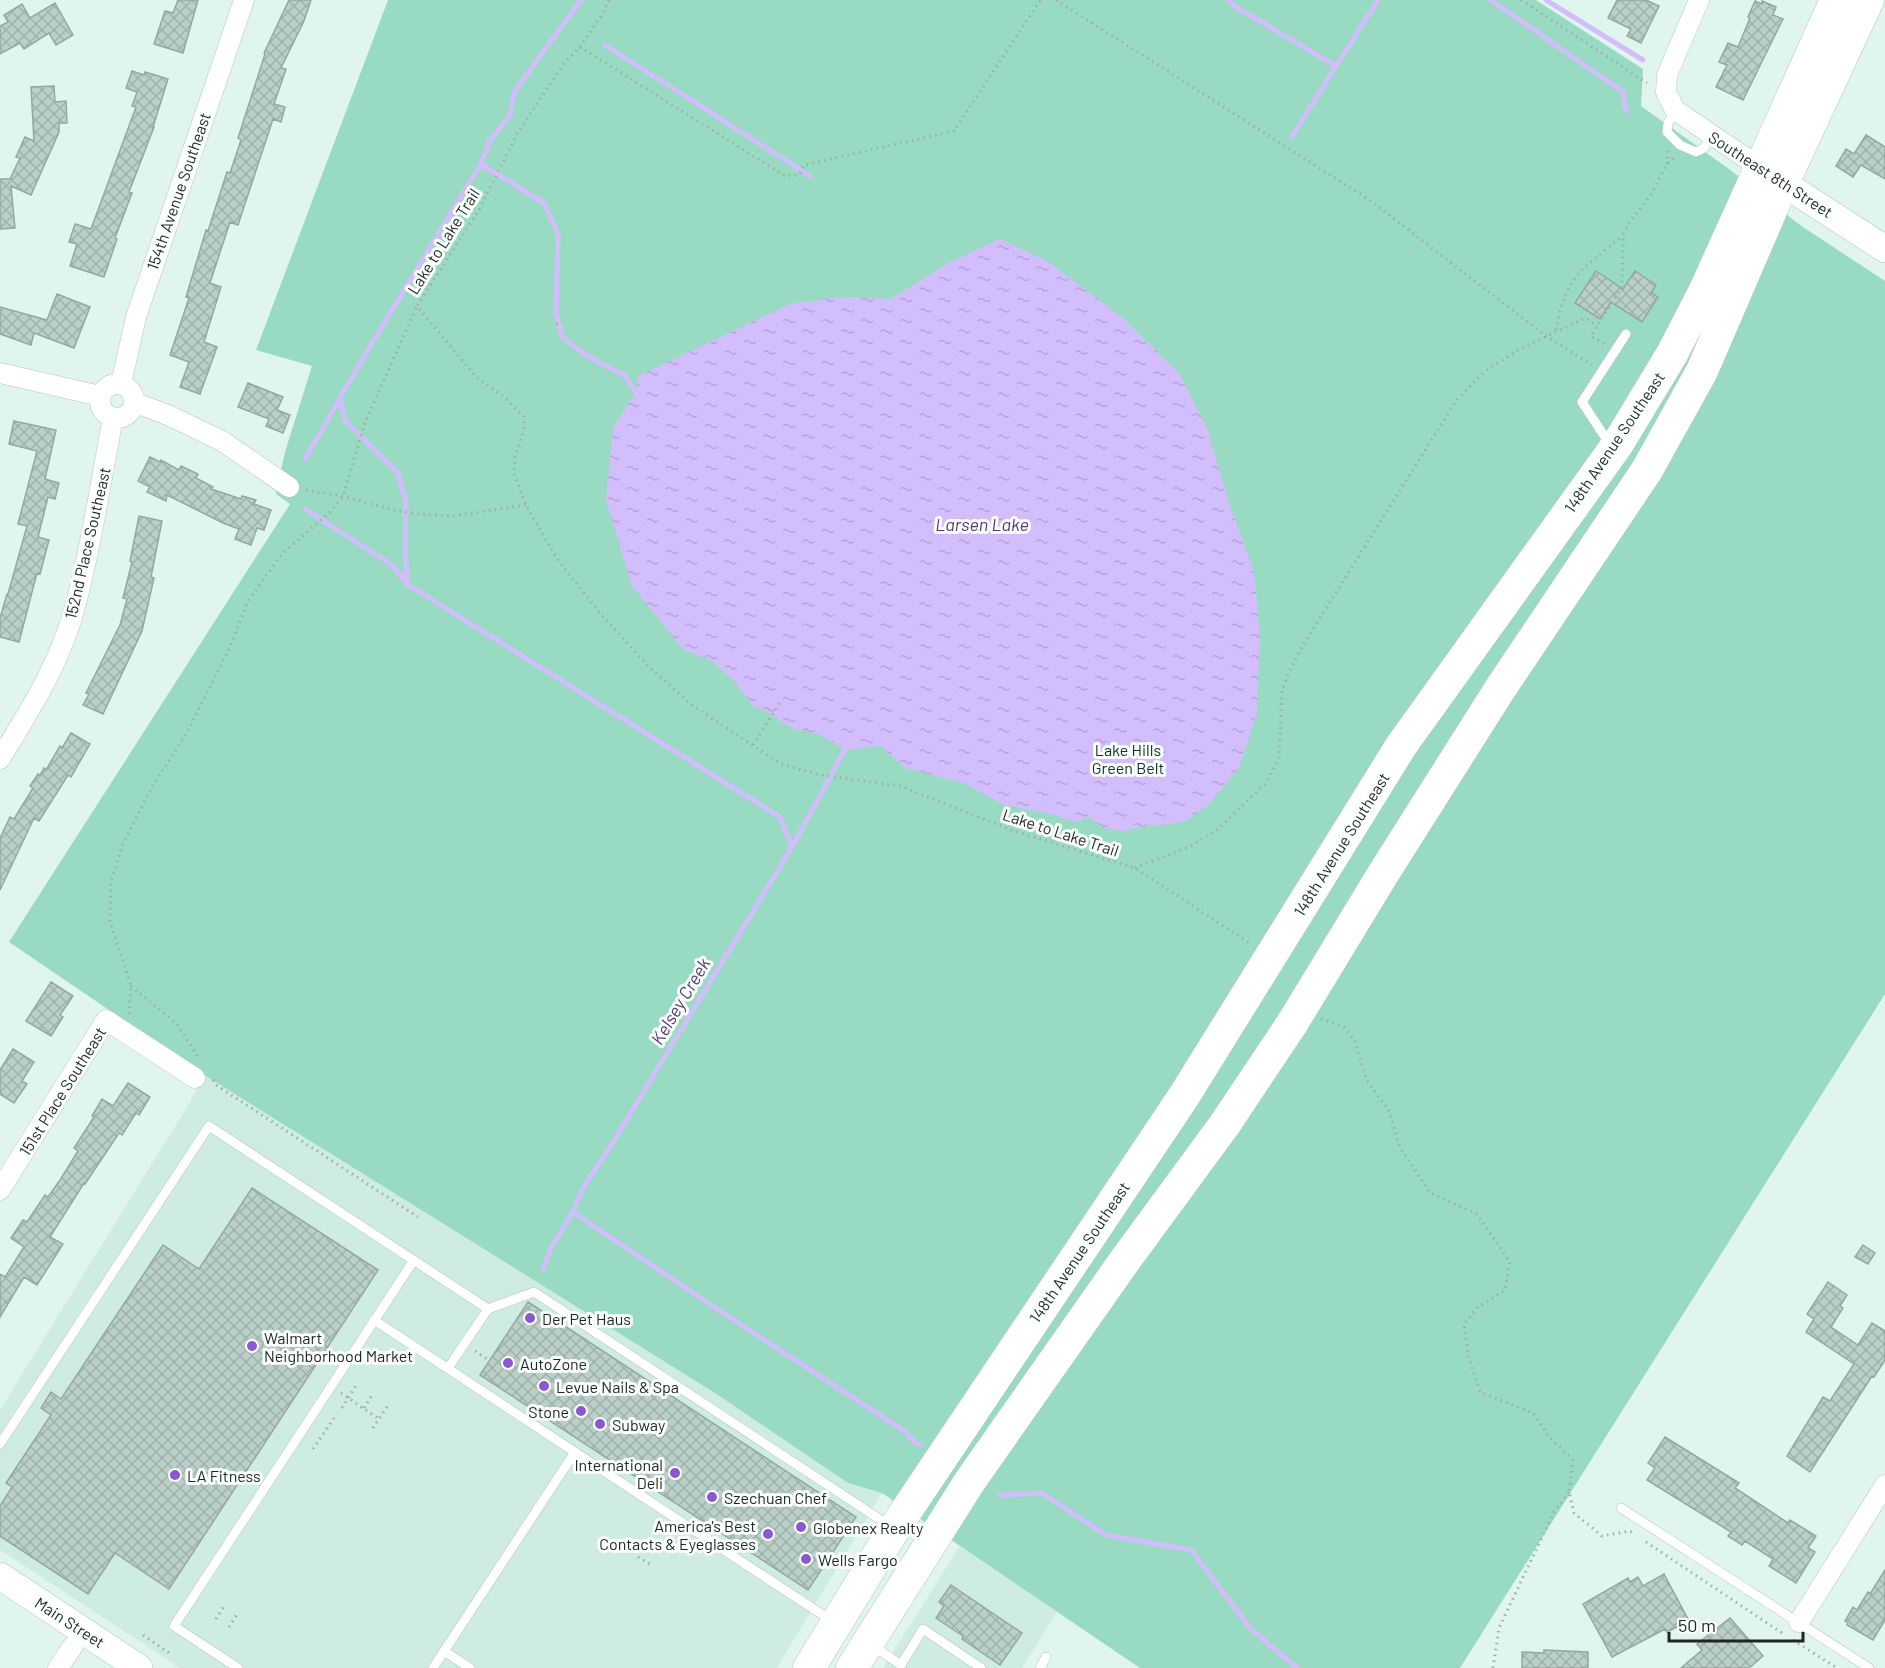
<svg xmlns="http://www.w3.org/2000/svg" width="1885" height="1668" font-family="Barlow,sans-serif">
<defs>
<pattern id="water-ripples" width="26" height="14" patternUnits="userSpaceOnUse" patternTransform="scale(1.5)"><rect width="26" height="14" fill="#d3befd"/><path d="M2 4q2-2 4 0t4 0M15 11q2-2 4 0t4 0" fill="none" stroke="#b5a3d9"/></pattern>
<pattern id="building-cross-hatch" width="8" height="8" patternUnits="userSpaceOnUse" patternTransform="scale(1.5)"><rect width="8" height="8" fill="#bacfc7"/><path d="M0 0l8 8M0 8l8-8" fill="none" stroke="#9fb2ab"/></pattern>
</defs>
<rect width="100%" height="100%" fill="#e0f6ed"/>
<path fill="#ceece0" d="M206 1076 715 1393 848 1482 882 1493 777 1668H180L0 1550V1410Z
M960 1546 1057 1612 1022 1668H883Z"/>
<path fill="#99dbc2" d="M388 0H1536L1643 69 1641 106 1729 169 1800 225 1885 281V994L1460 1668H1140L882 1493 848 1483 715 1393 206 1076 9 942 290 504 276 494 285 452 312 366 256 350Z"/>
<path fill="url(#water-ripples)" d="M1000 239 1047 261 1123 318 1179 373 1207 428 1231 509 1254 571 1260 638 1257 714 1239 768 1208 805 1186 821 1161 825 1146 826 1123 831 1104 828 1089 817 1076 822 1047 813 1004 805 964 783 905 768 881 746 845 750 819 734 791 728 767 712 753 706 735 682 711 660 684 650 632 586 606 500 613 428 636 392 638 376 790 304 839 297 891 299 950 262Z"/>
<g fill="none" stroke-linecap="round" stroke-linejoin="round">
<path stroke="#d3befd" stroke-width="5" d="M581 0 514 92 510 116 490 140 481 164 544 203 558 234 556 313 562 337 587 356 624 375 636 392
M1228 0 1236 7 1336 66
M1491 0 1623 92 1626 111
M1546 0 1643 60
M605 45 810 176
M1292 136 1378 0
M340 398 345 421 398 473 406 502 405 546 407 582
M305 459 369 348 481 164
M305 509 392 565 407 584 780 817 792 847
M573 1212 711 1305 907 1433 913 1441 921 1445
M543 1269 552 1246 573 1212 583 1188 610 1147 792 847 845 750
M1000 1495 1042 1493 1106 1535 1191 1550 1251 1629 1297 1668"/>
</g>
<path fill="url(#building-cross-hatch)" stroke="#94a89f" stroke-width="1.5" d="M178 0H198L183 53 154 44 165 11 173 13Z
M289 0H311L304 21 281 68 286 69 274 104 285 107 281 122 273 119 238 225 230 222 210 283 221 287 204 342 217 347 200 394 180 387 189 362 170 355 189 298 186 297 206 230 208 231 227 172 230 173 241 140 238 138 265 54 264 53Z
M1617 0H1646L1659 6 1641 43 1627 36 1631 29 1608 18Z
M1755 1 1762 4V1L1776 7 1773 15 1783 19 1743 100 1716 87 1727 65 1719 62 1728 43 1738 47 1750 18 1748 17Z
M55 3 73 35 56 45 49 33 24 49 20 43 0 54V26L8 22 4 15 22 4 30 18Z
M132 71 144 75 145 72 168 79 153 127H154L129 192 132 193 115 238 117 239 104 277 70 266 77 244 69 242 75 224 91 229 136 107 132 106 137 92 126 88Z
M54 86 55 102 66 101 67 123H59V132L31 195 11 186 15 228 0 229V179H10L20 158 16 157 25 137 34 141 31 87Z
M1866 135 1885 147V179L1861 165 1853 177 1836 166 1846 149 1854 154Z
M1596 271 1623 289 1635 271 1656 285 1651 293 1658 297 1642 322 1611 302 1600 319 1575 303Z
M57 294 90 307 74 348 34 333 31 345 0 334V307L47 320Z
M248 383 283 397 277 410 290 415 283 433 266 426 269 419 238 407Z
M14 421 56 430 45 479 59 483 55 499 48 497 38 537 49 540 40 574 37 573 19 642 0 637V618L7 594H8L27 526 18 524 37 451 9 444Z
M150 457 160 462 161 460 179 470 181 466 198 474 196 478 213 487 211 489 241 499 242 496 256 500 254 504 271 510 264 530 257 528 251 545 235 539 239 529 223 523 167 495 166 501 147 492 150 487 138 481Z
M139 516 162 521 151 577 154 578 142 631 103 714 83 705 89 694 86 693 120 625 127 599 123 598 132 562 130 561Z
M71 733 90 744 71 777 68 775 39 821 34 818 0 890V838L10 817 14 819 33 788 30 786 38 774 40 775 44 768 46 770 60 746 62 748Z
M51 982 73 996 60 1015 63 1017 51 1036 26 1021Z
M13 1049 34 1062 22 1081 27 1084 14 1103 0 1094V1070Z
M128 1083 150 1097 139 1115 136 1113 122 1135 119 1133 85 1184 84 1183 50 1237 63 1244 37 1285 24 1277 0 1317V1274L5 1277 24 1247 11 1238 23 1220 27 1222 45 1195 48 1197 60 1180 78 1151 74 1148 94 1117 92 1116 102 1099 113 1106Z
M252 1188 378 1270 169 1589 115 1553 88 1594 0 1536V1506L12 1487 6 1483 51 1415 41 1408 51 1392 61 1399 163 1245 199 1269Z
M1863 1245 1875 1253 1868 1264 1855 1257Z
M1828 1282 1847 1295 1840 1306 1843 1308 1831 1327 1858 1345 1872 1323 1885 1331V1360L1874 1377 1872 1376 1810 1472 1787 1456 1823 1397 1830 1401 1854 1364 1806 1332 1814 1319 1807 1314Z
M528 1302 856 1517 808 1590 480 1375Z
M1665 1437 1739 1483 1735 1488 1788 1523 1790 1520 1816 1536 1808 1548 1815 1552 1796 1583 1769 1566 1773 1559 1745 1541 1742 1545 1728 1536 1731 1532 1647 1480 1655 1468 1648 1463Z
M1885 1570V1620L1873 1640 1847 1625 1848 1623 1845 1621 1853 1607 1857 1610 1868 1592 1870 1594Z
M1664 1574 1689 1621 1667 1632 1665 1629 1612 1657 1583 1604 1628 1578 1630 1582 1638 1577 1643 1586Z
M951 1585 1022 1633 1000 1665 962 1639 963 1636 936 1618 944 1606 939 1602Z
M1730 1618 1763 1656 1749 1668H1681L1702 1650 1697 1644Z
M1544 1650 1588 1652V1668H1522V1652L1544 1653Z"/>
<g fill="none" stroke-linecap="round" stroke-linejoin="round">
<g stroke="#b2c7be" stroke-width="10">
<path id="lane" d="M1675 110 1668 123 1667 132 1680 145 1696 152 1704 148 1712 135
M1612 442 1605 437 1582 402 1626 334
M374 1320 832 1621
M448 1368 488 1309
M0 1444 209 1126 488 1309 534 1292 890 1526
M1621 1508 1869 1668
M872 1645 901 1665 923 1629 981 1668
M444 1651 470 1668
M238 1668 174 1626 414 1260
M433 1668 575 1452
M1040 1668 1046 1657"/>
</g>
<g stroke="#b2c7be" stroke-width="21">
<path id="street" d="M1699 0 1667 75 1666 92 1675 110 1768 173
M0 373 100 396
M100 401a17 17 0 1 1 34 0a17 17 0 1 1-34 0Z
M121 384 136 317 244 0
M134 402 170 416 222 441 289 487
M0 759C30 710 62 660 76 603 92 544 101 479 113 418
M0 1190 106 1020 195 1078
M1799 1622 1885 1485
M58 1668 73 1646"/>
</g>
<g stroke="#b2c7be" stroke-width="28">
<path id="secondary" d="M1783 183 1885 249
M0 1576 139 1668"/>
</g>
<g stroke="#b2c7be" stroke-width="33">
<path id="primary" d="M809 1668 894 1529 1184 1096 1401 746 1617 445 1672 354 1705 290 1836 0
M852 1668 970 1481 1123 1263 1225 1124 1293 1022 1383 874 1500 689 1647 470 1702 371 1783 183 1868 0"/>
</g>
<path stroke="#9daea6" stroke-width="3" stroke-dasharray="1.5 4.5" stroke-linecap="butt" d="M609 0 601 16 580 47 565 62 518 132 479 210 417 306 476 377 503 396 524 417V430L515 457 514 474 526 505 557 559 599 612 649 667 692 705 781 764 820 775 900 786 1014 831 1135 868 1251 944
M1056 0 1371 201 1546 336 1592 365
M1521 0 1647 83
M580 47 785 176 799 175 804 165 954 131 1039 2 1044 0
M1667 151V164
M556 324 562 322
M1556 330C1566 273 1583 270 1623 235
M1604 344 1591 336 1622 287 1623 235 1629 223 1650 196 1667 164 1676 156
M306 490 343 496 393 510 418 514 452 516 526 505
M753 745 781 701
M1135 868 1191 846 1218 829 1265 784 1279 759 1282 691 1289 672 1303 645 1456 401 1484 372 1520 349 1585 318 1598 326
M131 986 177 1024 198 1057
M129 1014 131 986 110 921 111 881 123 844 152 787 189 729 229 649 248 601 282 554 330 512 343 496 364 425 417 306
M1321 1019 1344 1027 1355 1041 1367 1081 1388 1109 1400 1147 1430 1193 1477 1214 1510 1262 1505 1290 1477 1308 1464 1324 1469 1358 1480 1392 1533 1413 1550 1438 1573 1460 1569 1492 1574 1513 1602 1536 1630 1531 1633 1533
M213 1080 216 1085 418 1217
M475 1351 487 1359
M341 1393 379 1419
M342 1408 357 1384
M364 1408 373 1394
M373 1428 389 1404
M313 1449 334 1418
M1646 1542 1785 1635
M647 1545 658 1552
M638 1557 650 1564
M216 1619 224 1606
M229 1627 237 1614
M143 1635 169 1653
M1793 1640 1837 1668
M1493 1668 1499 1628 1554 1512 1569 1492"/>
<use href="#lane" stroke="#fff" stroke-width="9"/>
<use href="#street" stroke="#fff" stroke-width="20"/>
<use href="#secondary" stroke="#fff" stroke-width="27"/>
<use href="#primary" stroke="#fff" stroke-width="32"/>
</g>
<g fill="#8a58d1" stroke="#fafefc" stroke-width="2">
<circle cx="530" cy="1318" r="6"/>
<circle cx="252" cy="1346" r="6"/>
<circle cx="508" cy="1363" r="6"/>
<circle cx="544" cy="1386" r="6"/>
<circle cx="581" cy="1411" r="6"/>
<circle cx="600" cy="1424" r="6"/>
<circle cx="675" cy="1473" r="6"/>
<circle cx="175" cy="1475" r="6"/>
<circle cx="712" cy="1497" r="6"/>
<circle cx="801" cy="1527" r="6"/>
<circle cx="768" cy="1534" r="6"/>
<circle cx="806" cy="1559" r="6"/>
</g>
<g text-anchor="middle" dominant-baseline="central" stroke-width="6" stroke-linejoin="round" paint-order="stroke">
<g font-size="16" fill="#1e2622" stroke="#fafefc">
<text transform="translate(1771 174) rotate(33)">Southeast 8th Street</text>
<text transform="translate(178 191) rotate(-71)">154th Avenue Southeast</text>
<text transform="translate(443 241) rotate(-58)">Lake to Lake Trail</text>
<text transform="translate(1614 442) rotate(-56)">148th Avenue Southeast</text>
<text transform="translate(87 543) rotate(-77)">152nd Place Southeast</text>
<text transform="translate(1061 832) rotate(18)">Lake to Lake Trail</text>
<text transform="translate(1341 844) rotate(-58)">148th Avenue Southeast</text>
<text transform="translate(62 1091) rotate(-58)">151st Place Southeast</text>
<text transform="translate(1079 1252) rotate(-56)">148th Avenue Southeast</text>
<text transform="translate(70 1622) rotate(33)">Main Street</text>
</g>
<g font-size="16" fill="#0c3227" stroke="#fafefc">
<text x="1128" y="749">Lake Hills<tspan x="1128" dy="18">Green Belt</tspan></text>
</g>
<g font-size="16" fill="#1e2622" stroke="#fafefc" text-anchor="start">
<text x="542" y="1318">Der Pet Haus</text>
<text x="264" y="1337">Walmart<tspan x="264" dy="18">Neighborhood Market</tspan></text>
<text x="520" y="1363">AutoZone</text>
<text x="556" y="1386">Levue Nails &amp; Spa</text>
<text x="569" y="1411" text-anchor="end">Stone</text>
<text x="612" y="1424">Subway</text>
<text x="663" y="1464" text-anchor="end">International<tspan x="663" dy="18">Deli</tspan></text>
<text x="187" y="1475">LA Fitness</text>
<text x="724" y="1497">Szechuan Chef</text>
<text x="756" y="1525" text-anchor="end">America's Best<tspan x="756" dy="18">Contacts &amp; Eyeglasses</tspan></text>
<text x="813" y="1527">Globenex Realty</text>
<text x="818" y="1559">Wells Fargo</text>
</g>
<g font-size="18" font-style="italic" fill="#553881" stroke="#fafefc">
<text x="982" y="524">Larsen Lake</text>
<text transform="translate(680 1001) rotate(-59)">Kelsey Creek</text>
</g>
</g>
<path d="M1669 1632v9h134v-9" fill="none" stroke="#1e2622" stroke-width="3"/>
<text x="1678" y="1632" font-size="18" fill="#1e2622" stroke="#fafefc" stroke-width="4.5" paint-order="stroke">50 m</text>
</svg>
